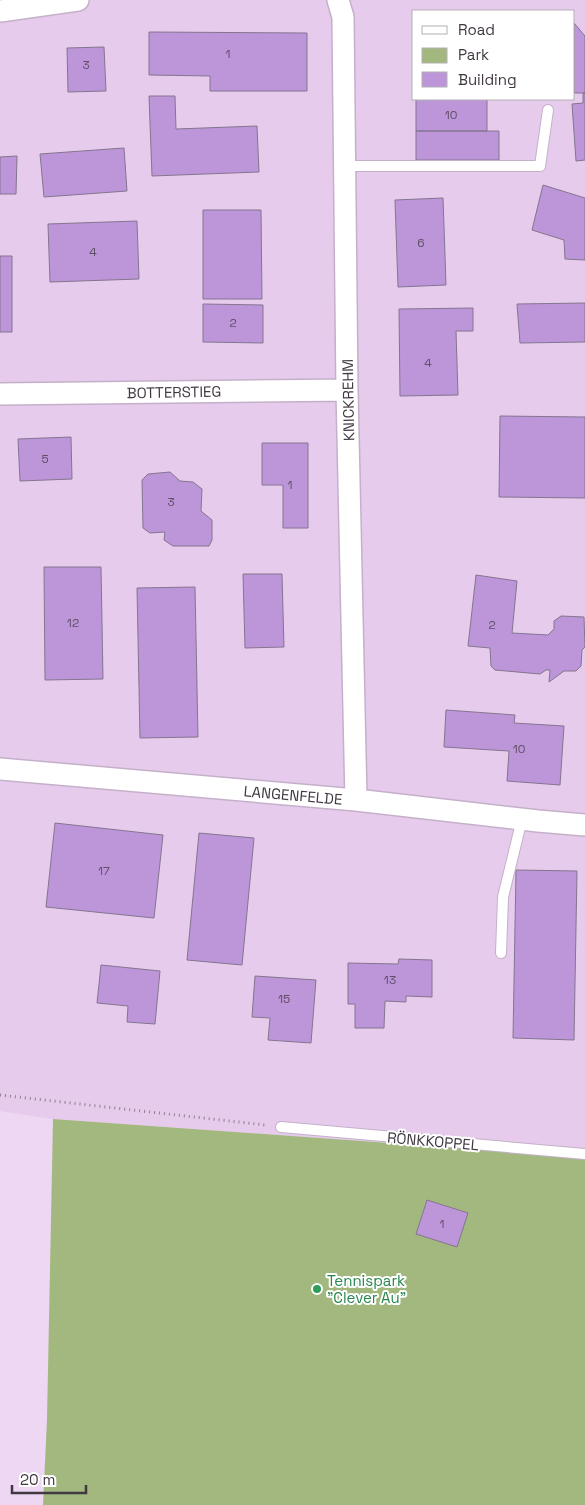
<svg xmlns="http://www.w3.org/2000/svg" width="585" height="1505" font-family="'Space Grotesk',sans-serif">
<rect width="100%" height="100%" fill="#edd7f2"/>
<path fill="#e6cbec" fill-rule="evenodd" d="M0 0H585V1157L53 1119 0 1111ZM414 11H574V99H414Z"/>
<path fill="#a3b87f" d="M53 1119 585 1157V1505H43L47 1420Z"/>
<path fill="#bd96d9" stroke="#84758f" d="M574 23 585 36V93H574Z
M149 32 307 33V91H210V76L149 75Z
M104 47 106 91 68 92 67 48Z
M583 93H585V160L576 161 572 104 583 103Z
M149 96H175L176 129 257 126 259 172 152 176Z
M416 99H487V131H416Z
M416 131H499V160H416Z
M124 148 127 191 44 197 40 154Z
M17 156 16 194H0V157Z
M543 185 585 198V260L565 259 564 240 532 230Z
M443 198 446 285 398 287 395 200Z
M203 210H261L262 299H203Z
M137 221 139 279 50 282 48 224Z
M0 256H12V332H0Z
M585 303V342L520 343 517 304Z
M203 304 263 305V343L203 342Z
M473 308V331H456L458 395 400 396 399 309Z
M500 416 585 417V498L499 497Z
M71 437 72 479 20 481 18 439Z
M262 443H308V528H283V485H262Z
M170 472 180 481 193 482 202 489 201 511 212 520V540L209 546H173L164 540 165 532 150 533 143 528 142 480 148 474Z
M44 567H101L103 679 45 680Z
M243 574H282L284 647 245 648Z
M476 575 517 581 512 633 548 635 554 629V621L561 616 584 617 585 647 582 650 581 666 576 671H564L549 682 550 670H546L540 674 495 670 491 666 490 648 468 646Z
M195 587 198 737 140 738 137 588Z
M446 710 515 715 514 723 564 726 560 785 507 781 509 751 444 747Z
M55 823 163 835 154 918 46 907Z
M199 833 254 838 242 965 187 960Z
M516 870 577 871 574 1040 513 1038Z
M399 959 432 960V997L406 996V1002L385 1001 384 1028H355V1004H348V963L398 964Z
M101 965 160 971 155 1024 127 1022 128 1006 97 1003Z
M255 976 316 980 311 1043 268 1040 270 1018 252 1017Z
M427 1200 468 1213 457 1247 416 1234Z"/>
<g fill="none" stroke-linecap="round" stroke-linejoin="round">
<g stroke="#c5b0ca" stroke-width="12">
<path id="service" d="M344 166H540L548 110
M501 953 503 897 522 819
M281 1127 585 1154"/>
</g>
<g stroke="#c5b0ca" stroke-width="24">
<path id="minor" d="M338 0 343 17 347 390 356 800
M0 11 78 0
M0 394 347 390
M0 769 356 800 538 821 585 825"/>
</g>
<path stroke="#8e8091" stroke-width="3" stroke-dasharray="1 4" stroke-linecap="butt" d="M0 1095 265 1125"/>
<use href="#service" stroke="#fff" stroke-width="10"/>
<use href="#minor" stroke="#fff" stroke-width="21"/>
</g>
<circle fill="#2e9e5b" stroke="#fff" stroke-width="2" cx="317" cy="1289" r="5"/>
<g text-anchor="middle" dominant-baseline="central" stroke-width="4" stroke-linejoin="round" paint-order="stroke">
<g font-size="12" fill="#605068">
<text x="228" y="54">1</text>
<text x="86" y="65">3</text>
<text x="451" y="115">10</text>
<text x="421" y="243">6</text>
<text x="93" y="252">4</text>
<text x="233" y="323">2</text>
<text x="428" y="363">4</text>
<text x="45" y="459">5</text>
<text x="290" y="485">1</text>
<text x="171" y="502">3</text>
<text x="73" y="623">12</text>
<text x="492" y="625">2</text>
<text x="519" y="749">10</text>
<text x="104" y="871">17</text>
<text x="390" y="980">13</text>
<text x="284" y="999">15</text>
<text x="442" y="1224">1</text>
</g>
<g font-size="15" fill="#413842" stroke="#fff">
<text transform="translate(174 392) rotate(-1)">BOTTERSTIEG</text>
<text transform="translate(348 400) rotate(-91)">KNICKREHM</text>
<text transform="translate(293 795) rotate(5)">LANGENFELDE</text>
<text transform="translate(433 1141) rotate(5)">RÖNKKOPPEL</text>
</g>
<g font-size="15" fill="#27864d" stroke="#fff" text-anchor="start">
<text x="327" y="1280">Tennispark<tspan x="327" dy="17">"Clever Au"</tspan></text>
</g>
</g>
<rect x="412" y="10" width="162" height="90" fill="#ffffff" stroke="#b3afb3"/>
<rect x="422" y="26" width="25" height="8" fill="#ffffff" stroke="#b3afb3"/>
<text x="458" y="35" font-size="15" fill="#413842">Road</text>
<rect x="422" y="48" width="25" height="15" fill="#a3b87f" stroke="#b3afb3"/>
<text x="458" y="60" font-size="15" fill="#413842">Park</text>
<rect x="422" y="72" width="25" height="15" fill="#bd96d9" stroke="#b3afb3"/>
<text x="458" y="85" font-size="15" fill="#413842">Building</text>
<path d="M12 1485v8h74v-8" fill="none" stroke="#413842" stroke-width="2.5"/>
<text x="20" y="1485" font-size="15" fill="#413842" stroke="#ffffff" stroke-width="4" paint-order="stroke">20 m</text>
</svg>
